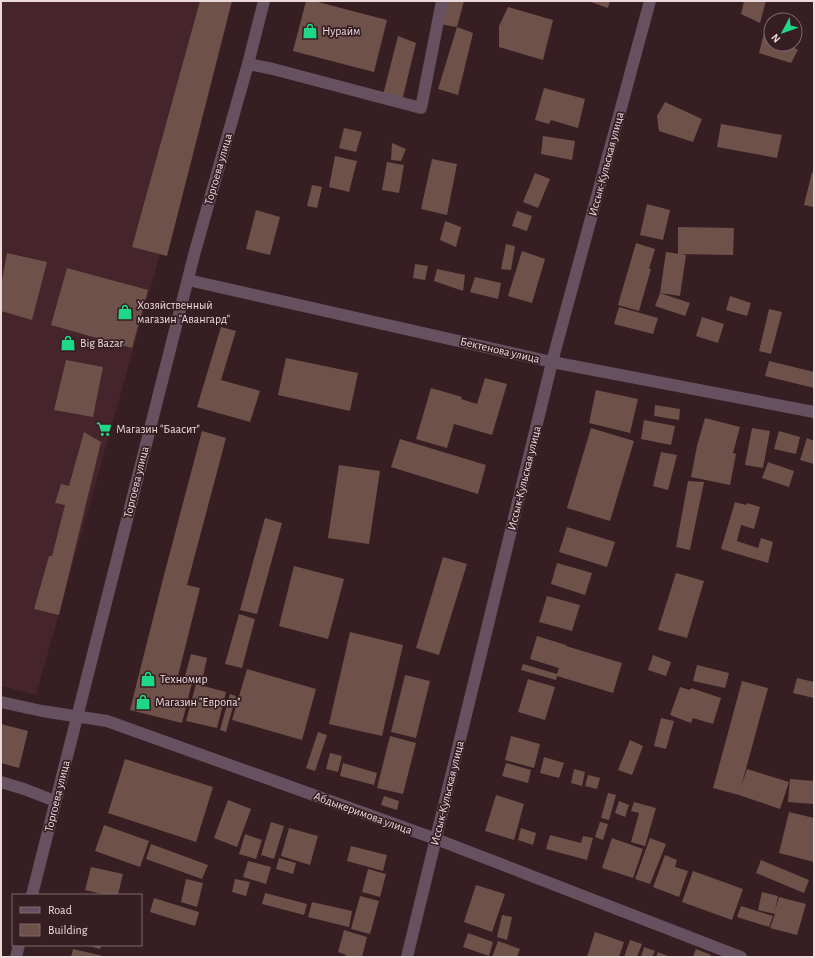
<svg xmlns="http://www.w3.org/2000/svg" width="815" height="958" font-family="'Alegreya Sans',sans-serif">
<rect width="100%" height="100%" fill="#371e23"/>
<path fill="#45252b" d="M1 1H231L36 695 1 686Z"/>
<path fill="#6e524a" d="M200 1H232L167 256 132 247Z
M306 1H314L387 20 374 72 293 51Z
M443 1H464L457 27 438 24Z
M588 1H610L608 8Z
M744 1H766L760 23 741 14Z
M508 7 553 20 543 60 499 47V26Z
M768 18 771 19V44H787L798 50 791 63 759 53Z
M457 27 473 33 458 95 438 89Z
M398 36 416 43 402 101 383 95Z
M544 88 585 99 578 128 551 120 549 124 535 120Z
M665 102 702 119 693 142 659 131 657 116Z
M721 124 782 135 777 158 717 147Z
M344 128 362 132 356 152 339 148Z
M543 136 575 141 572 160 541 154Z
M392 143 406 149 401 161 391 160Z
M335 156 357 161 349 192 329 187Z
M432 159 457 164 447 215 421 209Z
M387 162 404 165 399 193 382 190Z
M812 172 814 173V207L804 205Z
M535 173 550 179 538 208 523 202Z
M312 185 322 187 317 208 307 206Z
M647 204 670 210 663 240 640 235Z
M256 210 280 217 270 255 246 249Z
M517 211 532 216 527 231 512 226Z
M445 221 461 227 456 247 440 240Z
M678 227 734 228 733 255 678 254Z
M636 243 655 249 649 269H651L639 311 618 305Z
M506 244 515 246 511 270 501 269Z
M522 251 545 259 532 303 508 296Z
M666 252 686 255 680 296 660 293Z
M7 253 47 262 32 320 1 311V286Z
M415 264 428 266 425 280 413 278Z
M67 268 148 290 132 348 51 325Z
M437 269 465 275 463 291 434 281Z
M475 277 501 283 498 299 470 292Z
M660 293 690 303 685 316 655 306Z
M730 296 751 303 747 316 726 310Z
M619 307 658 318 653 334 614 324Z
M769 309 782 312 771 354 759 351Z
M702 317 724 324 718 343 696 336Z
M221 327 236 331 221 380 260 391 250 422 197 407Z
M286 358 358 373 350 411 278 395Z
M66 360 103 367 93 417 54 410Z
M769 361 814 372V388L765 376Z
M485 378 507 384 492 435 454 424 447 448 416 439 431 388 462 397 461 399 477 404Z
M596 390 638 399 630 433 589 423Z
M655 405 680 409 679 420 654 416Z
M705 418 740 427 733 453 736 454 730 485 691 477 697 446Z
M644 420 675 426 671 445 641 439Z
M591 428 634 441 610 521 567 508Z
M752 428 770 431 763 468 745 465Z
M202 431 226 438 187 585 200 588 177 680 192 683 182 723 130 710 163 579Z
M779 431 800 437 796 454 774 449Z
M84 432 101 442 59 615 34 609 49 556H52L65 505 55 503 61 484 69 486Z
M807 438 814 441V464L800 460Z
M400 439 486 465 478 494 391 467Z
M661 452 677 455 668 490 653 486Z
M768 462 794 471 789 487 762 478Z
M339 465 380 471 369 544 328 538Z
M688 481 704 482 690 550 676 547Z
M735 502 746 505 747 503 760 507 754 529 741 525 737 541 758 548 761 538 773 542 768 563 721 549Z
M265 518 282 523 257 614 240 610Z
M567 527 615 542 607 567 559 552Z
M443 557 467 564 439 655 416 648Z
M557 563 592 573 585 595 551 584Z
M294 566 344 579 328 639 279 626Z
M676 573 704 581 687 638 658 630Z
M547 596 580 605 572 631 539 622Z
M239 614 255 619 242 668 225 664Z
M350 632 403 645 382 736 329 724Z
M537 636 566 645V646L622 663 613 693 557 676 556 680 521 670 523 664 557 674 559 668 530 659Z
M191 654 207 658 202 681 185 676Z
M653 655 671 662 666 676 648 670Z
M697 665 729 673 725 688 693 681Z
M247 669 316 689 302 740 232 720Z
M405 675 430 681 416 738 391 732Z
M797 678 814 682V698L793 693Z
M528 679 555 687 545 720 518 712Z
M742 681 768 688 741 787 747 769 789 782 780 809 739 795 713 788Z
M196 684 226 692 217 728 186 721Z
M680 687 690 690 691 688 721 698 713 724 693 718 691 723 670 715Z
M230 694 236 696 226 732 220 730Z
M661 718 674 721 666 749 654 746Z
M1 724 28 731 19 768 1 763Z
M318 732 327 735 315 771 306 768Z
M390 736 416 743 403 794 377 788Z
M511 736 540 744 534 768 505 760Z
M630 740 643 746 632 775 618 770Z
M330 753 342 756 338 772 326 769Z
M544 757 564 763 559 778 540 773Z
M125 759 213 787 196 842 108 813Z
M343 763 377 773 374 785 340 776Z
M506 763 531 770 528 783 502 776Z
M574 769 585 772 582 786 571 783Z
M588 775 600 778 597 789 585 786Z
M790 779 814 781V804L788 802Z
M608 793 616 795 609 820 601 818Z
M496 795 524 804 514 840 485 831Z
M384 796 399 801 397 810 381 805Z
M228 800 251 809 237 847 214 838Z
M619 801 629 805 625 817 615 813Z
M634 802 656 808 645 846 631 842 639 813 631 811Z
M789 812 814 818V862L779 853Z
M271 822 284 826 274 859 261 855Z
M600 822 608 824 603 840 595 837Z
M104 825 149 841 140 867 95 851Z
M289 828 318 836 310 865 281 856Z
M521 828 536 833 533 845 518 840Z
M245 834 262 840 256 859 239 854Z
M550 835 581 843 583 836 593 838 587 860 546 849Z
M612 838 643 849 633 878 602 868Z
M650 838 666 844 650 884 635 879Z
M151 844 208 865 202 879 146 859Z
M351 846 387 855 383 871 347 861Z
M665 855 677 860 675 867 688 871 679 897 653 887Z
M279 858 296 863 293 874 276 869Z
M761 860 809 880 804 893 756 873Z
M248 861 271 867 266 884 243 877Z
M91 867 123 874 118 895H106L85 890Z
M368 869 386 874 380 897 362 892Z
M693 871 743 889 732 920 682 902Z
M186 879 203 883 197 907 181 902Z
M235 879 250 882 246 896 232 892Z
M476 885 505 894 492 932 464 922Z
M762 892 778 896 775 911 779 897 806 904 797 935 770 928 775 914 758 910Z
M265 893 307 904 304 915 262 904Z
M360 896 379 901 370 934 351 929Z
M154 898 199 912 195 926 150 912Z
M312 902 352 911 349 927 308 917Z
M741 906 773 916 769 927 737 917Z
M502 915 512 917 507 940 497 937Z
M344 930 367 937 362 957H345L346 955 338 952Z
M595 932 624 942 619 957H587Z
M468 933 493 942 489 956 463 947Z
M630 940 642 944 637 957H624Z
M498 941 520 949 517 957H492Z
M86 945H102L100 949Z
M644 947 655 951 652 957H641Z
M73 949 103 956V957H71Z
M696 949 711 955 710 957H693Z
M658 952 670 957H656Z"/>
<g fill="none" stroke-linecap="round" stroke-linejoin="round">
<path stroke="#675060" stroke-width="12" d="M248 64 273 69 421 108 442 1
M188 280 552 362 814 412
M1 702 42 711 107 721 436 839 741 957
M1 782 24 789 55 801
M32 895 194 255 248 64 264 1
M16 957 19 945
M407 957 552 362 650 1"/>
</g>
<defs>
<g id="shop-bare" transform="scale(1.2)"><path d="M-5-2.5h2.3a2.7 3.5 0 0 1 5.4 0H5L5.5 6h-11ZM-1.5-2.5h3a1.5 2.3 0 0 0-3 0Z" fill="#1ed888" stroke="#371e23" stroke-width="2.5" paint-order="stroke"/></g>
<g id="supermarket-bare" transform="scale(1.2)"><path d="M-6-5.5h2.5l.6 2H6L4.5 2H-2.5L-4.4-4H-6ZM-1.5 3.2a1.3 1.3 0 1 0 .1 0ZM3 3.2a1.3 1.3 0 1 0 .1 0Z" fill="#1ed888" stroke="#371e23" stroke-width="2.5" paint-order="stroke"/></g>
</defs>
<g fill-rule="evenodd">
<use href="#shop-bare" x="310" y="31"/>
<use href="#shop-bare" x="125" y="312"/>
<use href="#shop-bare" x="68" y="343"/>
<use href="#supermarket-bare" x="104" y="429"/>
<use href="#shop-bare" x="148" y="679"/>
<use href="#shop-bare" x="143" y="702"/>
</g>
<g text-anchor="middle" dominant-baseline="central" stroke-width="3.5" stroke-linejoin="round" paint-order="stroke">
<g font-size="12" fill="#ebd9dc" stroke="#371e23" text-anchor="start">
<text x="322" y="31">Нурайм</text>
<text x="137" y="305">Хозяйственный<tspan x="137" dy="14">магазин "Авангард"</tspan></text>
<text x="80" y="343">Big Bazar</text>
<text x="116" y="429">Магазин "Баасит"</text>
<text x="160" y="679">Техномир</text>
<text x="155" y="702">Магазин "Европа"</text>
</g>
<g font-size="12" fill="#ebd9dc" stroke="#371e23">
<text transform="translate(606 164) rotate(-75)">Иссык-Кульская улица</text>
<text transform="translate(218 169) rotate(-74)">Торгоева улица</text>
<text transform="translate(500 350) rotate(13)">Бектенова улица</text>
<text transform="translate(524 478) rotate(-76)">Иссык-Кульская улица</text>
<text transform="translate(136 482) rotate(-76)">Торгоева улица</text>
<text transform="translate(447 793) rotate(-76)">Иссык-Кульская улица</text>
<text transform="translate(57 796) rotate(-76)">Торгоева улица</text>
<text transform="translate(363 813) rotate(20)">Абдыкеримова улица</text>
</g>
</g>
<rect width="815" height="958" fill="none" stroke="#ebd9dc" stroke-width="4"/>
<rect x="12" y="894" width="130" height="52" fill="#371e23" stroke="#7f696d"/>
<rect x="20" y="907" width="20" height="6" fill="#675060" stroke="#7f696d"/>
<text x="48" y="914" font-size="12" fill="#ebd9dc">Road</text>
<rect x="20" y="924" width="20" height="12" fill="#6e524a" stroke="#7f696d"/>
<text x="48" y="934" font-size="12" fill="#ebd9dc">Building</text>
<g transform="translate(783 32) rotate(229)"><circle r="19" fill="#371e23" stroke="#7f696d"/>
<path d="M0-3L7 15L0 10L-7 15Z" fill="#1ed888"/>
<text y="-6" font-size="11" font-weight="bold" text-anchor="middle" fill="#ebd9dc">N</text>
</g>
</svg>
